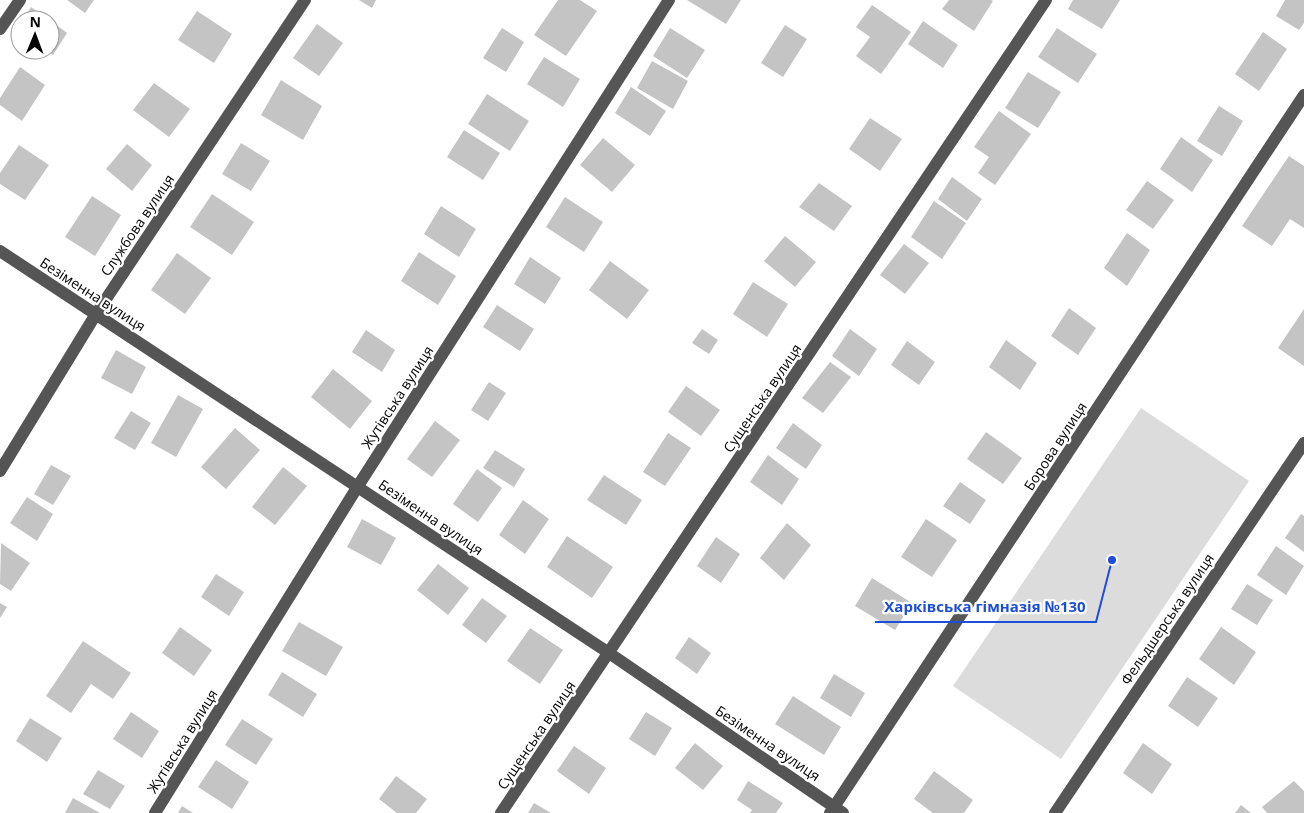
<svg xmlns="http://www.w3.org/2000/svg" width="1304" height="813" font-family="'Open Sans',sans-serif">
<rect width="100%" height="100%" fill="#fff"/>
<path fill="#dcdcdc" d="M1141 408 1249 481 1061 759 953 686Z"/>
<path fill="#c4c4c4" d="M67 0H94L85 13Z
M359 0H376L372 8Z
M558 0H580L597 11 566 56 534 35Z
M687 0H741L726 24Z
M949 0H991L993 1 974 31 942 9Z
M1073 0H1120L1102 29 1068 9Z
M1285 0H1304V23L1299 30 1276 16Z
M872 5 911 32 881 74 856 56 870 37 856 27Z
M31 7 50 20H23Z
M197 11 232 34 214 63 178 40Z
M50 20 67 33 53 55 45 50H50Z
M923 21 958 45 943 68 908 44Z
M317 24 343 43 319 76 293 58Z
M785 25 807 39 783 77 761 63Z
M502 28 524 42 506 72 483 58Z
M670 28 705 50 687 78 653 56Z
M1057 28 1097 54 1078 83 1038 57Z
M1263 32 1287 49 1259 91 1235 74Z
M544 57 580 79 563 107 527 84Z
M652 61 688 81 673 109 637 88Z
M20 67 45 85 22 121 0 105V98Z
M1028 72 1061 92 1038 128 1005 108Z
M281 80 322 106 303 140 261 115Z
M154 83 190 109 169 137 133 110Z
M631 87 666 111 650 136 615 113Z
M487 94 529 121 510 151 468 124Z
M1219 106 1243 121 1222 156 1197 141Z
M999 111 1031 134 995 185 978 173 989 157 974 147Z
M870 118 902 139 880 171 849 149Z
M464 130 500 153 483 180 447 157Z
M1181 137 1213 160 1192 192 1160 169Z
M603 138 635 165 612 192 580 165Z
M241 143 270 161 251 191 222 174Z
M127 144 152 165 132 191 106 169Z
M19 145 49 165 25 200 0 184V173Z
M1289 156 1304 166V228L1290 219 1272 246 1242 226Z
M952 177 982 199 967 221 938 199Z
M1147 181 1174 200 1153 229 1126 210Z
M819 183 852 206 834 231 799 207Z
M212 194 254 222 232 255 190 227Z
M92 196 121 215 95 256 65 237Z
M565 197 603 222 584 252 546 227Z
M934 201 966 223 942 259 911 237Z
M441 206 476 229 459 257 424 234Z
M1127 233 1150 250 1127 286 1104 268Z
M785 236 816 262 795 287 764 261Z
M904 244 929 263 905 294 880 275Z
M419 252 456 276 438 305 401 281Z
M177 253 211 278 185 314 151 290Z
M530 257 561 278 545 304 514 284Z
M610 261 649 290 627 319 589 290Z
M753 282 788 304 767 337 733 314Z
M497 305 534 329 520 351 483 327Z
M1069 308 1096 328 1078 355 1051 336Z
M1304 309V366L1278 348Z
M702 329 718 340 709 354 692 343Z
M850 329 877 349 859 376 832 356Z
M366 330 395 350 382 372 352 352Z
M1006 340 1037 363 1020 390 989 367Z
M907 341 935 362 919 385 891 365Z
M116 350 146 367 132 394 101 378Z
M830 362 851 377 823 413 802 398Z
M333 369 372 401 350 429 311 397Z
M489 382 506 393 488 421 471 410Z
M686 386 720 410 701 436 668 412Z
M178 395 203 409 176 457 151 443Z
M131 411 151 423 135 450 114 438Z
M435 421 460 440 432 477 407 459Z
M793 423 822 445 806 469 776 448Z
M235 428 260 450 226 489 201 467Z
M986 432 1022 458 1003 484 967 459Z
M668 433 691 448 665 486 643 472Z
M495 450 525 469 514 487 483 468Z
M768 455 799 479 782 505 750 482Z
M51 465 71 476 53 505 34 494Z
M283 467 307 486 275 525 252 507Z
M477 469 502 488 478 522 453 504Z
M604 475 642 500 626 525 587 500Z
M960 482 986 500 970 524 943 506Z
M27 497 53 514 37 541 10 523Z
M523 500 549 519 525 554 499 535Z
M1301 514 1304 516V552L1285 538Z
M362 519 396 538 381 565 347 547Z
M926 519 957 540 932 577 901 557Z
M787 523 811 545 784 580 760 558Z
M567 536 613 567 592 598 547 567Z
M716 537 740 554 721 583 697 566Z
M1 543 30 563 11 591 0 584Z
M1276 546 1304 566 1286 595 1257 575Z
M438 564 469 588 448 615 417 590Z
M216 574 244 592 229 616 201 597Z
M872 578 912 603 895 630 855 606Z
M1247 584 1273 600 1257 625 1231 609Z
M482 598 507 616 486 643 462 625Z
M0 603 7 607 0 618Z
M299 622 343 647 326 676 282 651Z
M180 627 212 650 194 676 162 653Z
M1221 627 1256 652 1234 685 1199 659Z
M530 628 563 650 540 684 507 661Z
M689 637 711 653 697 674 675 658Z
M83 641 131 673 113 699 91 684 71 713 46 696Z
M282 672 317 694 303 717 268 695Z
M834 674 865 693 851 717 820 698Z
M1187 677 1218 698 1198 727 1168 706Z
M793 696 841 727 824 755 775 724Z
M131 712 159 731 142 758 113 739Z
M646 712 672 728 655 756 629 739Z
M30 718 62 738 47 762 16 741Z
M242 719 273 739 256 765 225 745Z
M695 743 723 766 703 790 675 768Z
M1143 743 1172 764 1152 794 1123 773Z
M574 746 606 768 589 794 557 771Z
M216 760 249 782 232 809 198 787Z
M98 770 125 786 110 809 83 794Z
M934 771 973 800 964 813H933L914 799Z
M396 776 427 799 416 813H397L379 799Z
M748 781 783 803 776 813H750L752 810 737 800Z
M1294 781 1304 791V813H1267L1262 807Z
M73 798 100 813H65Z
M534 803 551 813H528Z
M1241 805 1251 813H1235Z
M182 806 193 813H178Z"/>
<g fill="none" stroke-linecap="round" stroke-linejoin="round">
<path stroke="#555" stroke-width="12" d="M0 29 20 0
M0 251 609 653 843 813
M0 471 96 314 305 0
M155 813 358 486 669 0
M501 813 1046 0
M830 813 1304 95
M1055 813 1304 443"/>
</g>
<g text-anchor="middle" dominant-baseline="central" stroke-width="4.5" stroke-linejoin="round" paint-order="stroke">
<g font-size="14" fill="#000" stroke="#fff">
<text transform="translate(137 225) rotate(-56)">Службова вулиця</text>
<text transform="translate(93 294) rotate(33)">Безіменна вулиця</text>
<text transform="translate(397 397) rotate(-57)">Жутівська вулиця</text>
<text transform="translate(762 398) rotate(-56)">Сущенська вулиця</text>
<text transform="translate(1055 446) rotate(-57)">Борова вулиця</text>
<text transform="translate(431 517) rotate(34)">Безіменна вулиця</text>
<text transform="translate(1167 619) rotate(-56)">Фельдшерська вулиця</text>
<text transform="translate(536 735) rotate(-56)">Сущенська вулиця</text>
<text transform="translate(182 741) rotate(-58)">Жутівська вулиця</text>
<text transform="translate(768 743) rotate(34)">Безіменна вулиця</text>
</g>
</g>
<path fill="none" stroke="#1d4ed8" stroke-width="2" d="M1112 560L1096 622H875"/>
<circle fill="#1d4ed8" stroke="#fff" stroke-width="2" cx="1112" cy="560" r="5"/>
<g font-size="15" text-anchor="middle" font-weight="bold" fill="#1d4ed8" stroke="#fff" stroke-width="4.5" stroke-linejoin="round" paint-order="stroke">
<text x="985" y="612">Харківська гімназія №130</text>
</g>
<g transform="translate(35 35) rotate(1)"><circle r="24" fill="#ffffff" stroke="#999999"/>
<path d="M0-4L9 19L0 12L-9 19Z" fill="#000000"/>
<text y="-8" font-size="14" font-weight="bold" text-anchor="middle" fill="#000000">N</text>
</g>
</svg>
